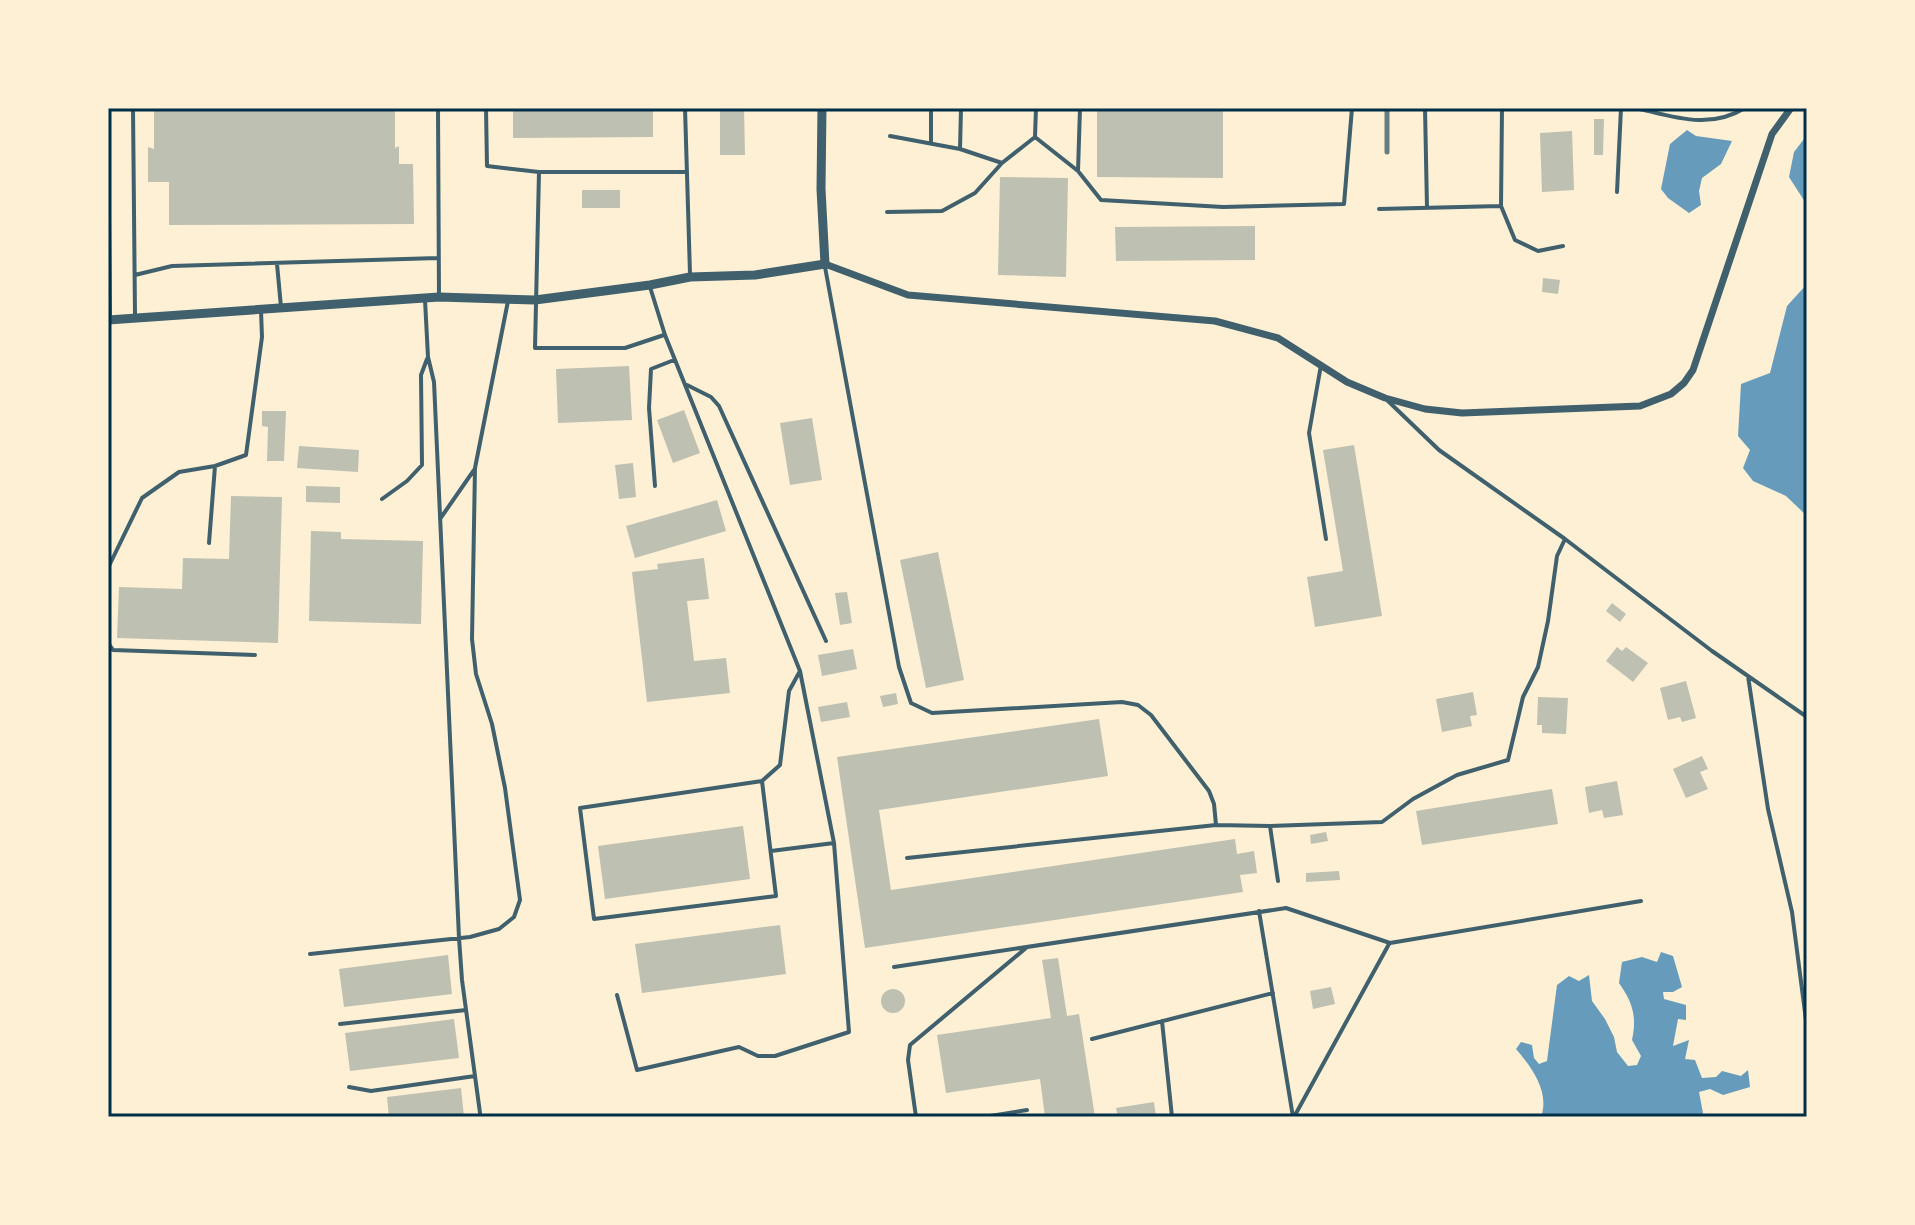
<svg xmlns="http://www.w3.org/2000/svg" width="1915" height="1225" font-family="'Exo 2',sans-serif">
<rect width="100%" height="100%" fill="#fdf0d5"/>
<path fill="#669bbc" d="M1687 130 1696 136 1732 141 1721 164 1702 178 1699 191 1701 205 1689 213 1668 198 1661 189 1670 144Z
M1807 135V205L1789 177 1794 152Z
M1807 284V516L1786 496 1753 481 1743 468 1750 450 1738 436 1741 384 1770 373 1787 306Z
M1661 952 1673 956 1682 987 1673 992H1663L1664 999 1686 1005V1020L1678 1019 1673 1046 1689 1040 1685 1059 1695 1060 1702 1078 1716 1077 1722 1071 1741 1076 1748 1070 1750 1087 1723 1095 1710 1089 1699 1092 1703 1113 1700 1117H1541C1550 1092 1532 1068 1516 1049L1521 1042 1532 1045 1534 1058 1539 1064 1547 1061 1557 985 1569 976 1579 981 1589 975 1592 1001 1605 1019 1614 1037 1617 1052 1628 1066 1637 1065 1641 1056 1632 1040C1637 1017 1633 1003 1619 983L1622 962 1642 957 1657 962Z"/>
<path fill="#bec0b2" d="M154 108H395V148L399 146V164H413L414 224 169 225V182H148V147L154 149Z
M513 108H653V137L513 138Z
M720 108H744L745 155H720Z
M1097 108H1223V178L1097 177Z
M1594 119H1604L1603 155H1594Z
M1572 131 1574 190 1542 192 1540 133Z
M1000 177 1068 178 1066 277 998 275Z
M582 190H620V208H582Z
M1255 226V260L1116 261 1115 227Z
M1543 278 1560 280 1558 294 1542 292Z
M629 366 632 420 558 423 556 369Z
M684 410 700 453 673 463 657 420Z
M262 411H286L284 461H267L268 427 262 426Z
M812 418 822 480 790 485 780 423Z
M1354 445 1382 616 1315 627 1307 577 1343 571 1323 450Z
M299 446 359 450 358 472 297 468Z
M633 463 636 497 619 499 615 465Z
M306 486 340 487V503L306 502Z
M231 496 282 497 278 643 117 638 119 587 182 589 183 558 229 559Z
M717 500 726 531 635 558 626 526Z
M311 531 341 532V539L423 541 421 624 309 621Z
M938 552 964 680 926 688 900 560Z
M704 558 709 599 687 601 694 661 726 658 730 693 647 702 632 572 658 569 657 564Z
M847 592 852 623 840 625 835 593Z
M1612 603 1626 614 1620 622 1606 611Z
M1617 647 1622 651 1626 647 1648 663 1633 682 1606 661Z
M853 649 857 669 822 676 818 655Z
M1686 681 1696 718 1682 722 1680 717 1668 720 1660 688Z
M1473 692 1477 715 1470 716 1472 726 1442 732 1436 699Z
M896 693 898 704 883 707 880 696Z
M1538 697 1568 698 1566 734 1542 733V725H1537Z
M847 702 850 717 821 722 818 707Z
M1099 719 1108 776 879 810 891 890 1235 839 1237 854 1254 851 1257 873 1240 875 1243 892 865 948 837 757Z
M1702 756 1708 769 1700 772 1708 789 1686 798 1673 769Z
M1617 781 1623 815 1604 818 1602 810 1589 813 1585 787Z
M1552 789 1558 824 1422 845 1416 811Z
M743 826 750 879 605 899 598 846Z
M1326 832 1328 841 1311 844 1310 835Z
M1339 871 1340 880 1306 882V873Z
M780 925 786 974 642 993 635 944Z
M448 955 452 994 344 1007 339 969Z
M1058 958 1067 1016 1079 1014 1095 1117H1045L1040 1079 946 1093 937 1035 1051 1018 1042 960Z
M1331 987 1335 1004 1313 1009 1310 991Z
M881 1001a12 12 0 1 1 24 0a12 12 0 1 1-24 0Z
M454 1019 459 1058 350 1071 345 1033Z
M461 1088 464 1117H389L387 1097Z
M1154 1102 1156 1117H1118L1116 1108Z"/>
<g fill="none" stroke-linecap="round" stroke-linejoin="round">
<path stroke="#3f606c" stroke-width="4" d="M108 108 110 320
M133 108 135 316
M438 108 439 297
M486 108 487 166 539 172
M685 108 690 274
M1425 108 1427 208
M1502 108 1501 206 1515 240 1538 251 1563 246
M1636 108C1675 117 1709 130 1745 108
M890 136 960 149 1002 163
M1035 137 1078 171 1101 200 1223 207 1344 204 1352 108
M931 143V108
M960 149 961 108
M1078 171 1080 108
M1617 192 1621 108
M1379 209 1501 206
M887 212 942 211 975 193 1002 163 1035 137 1036 108
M277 264 281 307
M825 267 899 667 911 703 932 713 1122 702 1138 705 1151 715 1209 791 1214 804 1216 825
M135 275 172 266 438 258
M425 300 428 357 434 382 459 938 462 980 480 1113
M664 335 625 348H535L539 172H686
M1321 365 1309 433 1326 539
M687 385 711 397 719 406 826 641
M1388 401 1439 450 1565 539 1712 651 1807 717
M655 486 649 408 651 369 674 360
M382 499 407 481 422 465 421 375 427 359
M440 519 474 470
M209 543 215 466
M108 568 142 498 179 472 215 466 246 455 262 337 261 311
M108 643 113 650 255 655
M1748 676 1768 809 1792 912 1807 1028
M762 781 776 896 594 919 580 808 762 781 780 765 789 691 800 671
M1270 826 1382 822 1413 799 1457 775 1508 760 1523 697 1538 667 1548 621 1557 556 1565 539
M771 851 834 843
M907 858 1216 825 1270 826 1278 881
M1259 911 1293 1117
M310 954 470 937 499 929 514 917 520 900 505 788 492 724 476 674 472 639 475 468 508 301
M894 967 1286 908 1390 943 1641 901
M617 995 637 1070 739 1047 758 1056H775L849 1032 834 843 800 671 665 335 650 287
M1162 1021 1172 1117
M340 1024 466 1010
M1092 1039 1273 993
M349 1087 371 1091 475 1076
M916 1117 908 1060 910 1045 1026 948
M984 1117 1027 1110
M1294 1117 1389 944"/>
<path stroke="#3f606c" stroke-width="7" d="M825 264 908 295 1215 321 1278 338 1347 382 1385 398 1425 409 1462 413 1640 406 1671 394 1684 383 1693 370 1772 134 1791 108"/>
<path stroke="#3f606c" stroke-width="9" d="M108 320 439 297 535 300 650 285 690 277 755 275 825 264 821 189 822 108"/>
<path stroke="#657d81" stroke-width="5" d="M1387 108V152"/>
</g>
<rect width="1915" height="1225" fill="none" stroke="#fdf0d5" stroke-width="220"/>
<rect x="110" y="110" width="1695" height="1005" fill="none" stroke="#003049" stroke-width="3"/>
</svg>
